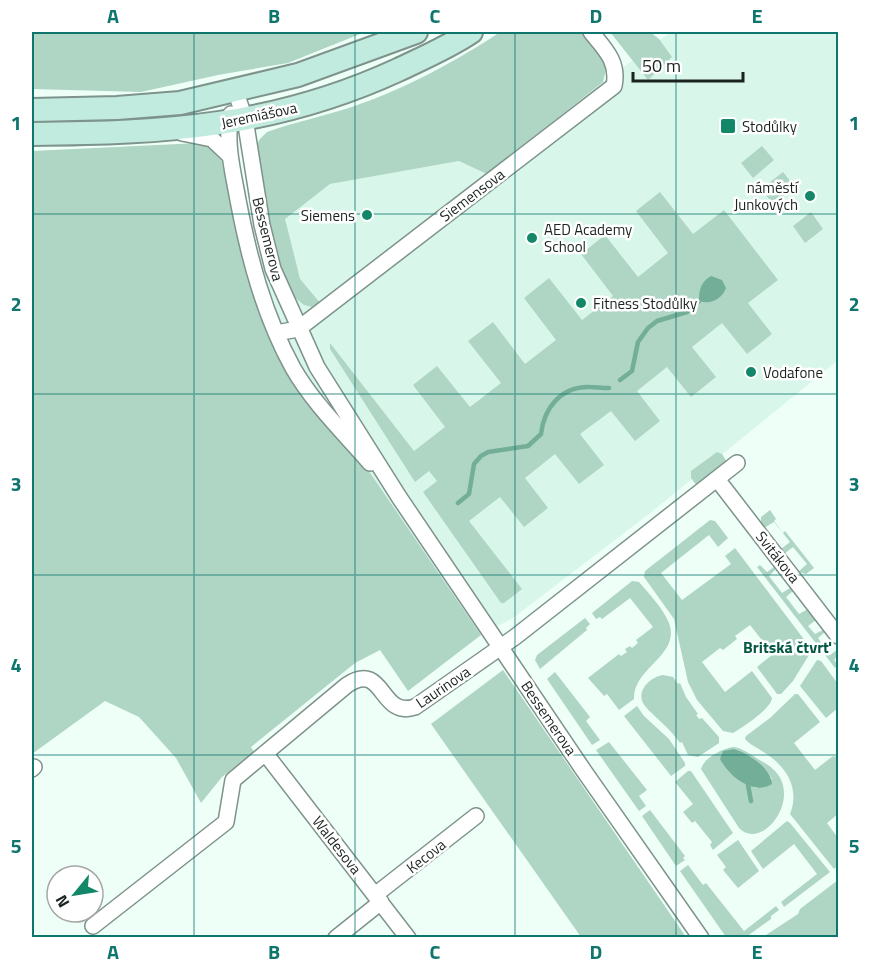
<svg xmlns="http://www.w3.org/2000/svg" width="870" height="969" font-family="'Titillium Web',sans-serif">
<rect width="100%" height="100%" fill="#edfff7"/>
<path fill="#d8f7ea" d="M671 32H838V360L649 514 513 618 481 635 364 464 257 302 247 273 271 228 330 184 459 161 487 173 603 82Z"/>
<path fill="#afd5c5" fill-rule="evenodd" d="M32 32H365L288 63 218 75 141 92 32 89Z
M500 32H582L604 60 606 70 603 82 487 174 459 161 330 184 285 219 300 279 321 304 312 307 304 305 293 296 282 268 264 198 257 146 259 140 267 132C298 121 330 115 360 104 404 89 462 58 500 32Z
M610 32H650L659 39 672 57 648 80Z
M199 143 216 150 221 158 247 273 257 302 364 464 481 635 408 691 380 650 355 663 251 747 254 752 222 777 201 803 176 758 139 717 105 701 32 754V151Z
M762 146 774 160 753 178 741 163Z
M783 172 795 187 773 204 761 189Z
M660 192 693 234 724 210 778 280 748 303 772 334 747 354 722 323 692 347 716 377 691 397 667 367 637 391 660 421 635 441 611 411 580 434 604 465 579 484 555 454 525 478 548 508 524 527 500 497 469 521 522 589 504 603H501L423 492 437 481 429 471 415 482 330 349V343L414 451 445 427 413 385 437 366 470 407 501 383 468 341 493 322 525 364 556 340 524 298 549 278 582 320 613 296 581 254 605 235 638 277 668 253 636 211Z
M811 212 823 229 805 243 793 226Z
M717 452 722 454 727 462 697 486 691 478V471Z
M770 510 776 519 774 521 783 533 785 531 814 568 806 574 798 572 807 564 793 547 784 554 782 552 781 549 790 542 774 522 764 528 761 524V517Z
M710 520 715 521 728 538 718 547 709 535 661 573 682 600 731 564 725 556 735 548 812 650 793 681 781 694H777L757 667 773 654 750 625 735 636 737 639 723 650 720 648 702 662 725 692 752 671 772 698C771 709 743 727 733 733L723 731 697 700 688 682 674 619 644 577 645 571Z
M760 565 767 572 774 567 777 568 769 576 782 593 790 588H793V591L786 597 799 614 808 609 816 620 808 626 815 634 825 629V632L818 638 830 655 838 649V656L834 660 838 665 835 668 757 567Z
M632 581 639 582C649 594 663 608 669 623 681 656 633 667 634 699L619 710 607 694 604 696 588 678 619 654 621 656 627 652 625 649 630 646 632 648 638 643 636 640 653 627 630 598 602 619 600 617 596 619 592 613Z
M585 618 590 624 586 628 587 630 540 669 535 660 537 655Z
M817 660 821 661 838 684V708L826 718 800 686Z
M503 670 686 937H581L431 724Z
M555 672 590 717 586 721 600 740 592 745 547 679Z
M663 675 673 677 678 684 680 683 686 697 698 714 696 715 699 719 702 718 719 737V743L698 757 688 755 682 742 680 743C670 728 654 717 645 706 634 692 650 677 663 675Z
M795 694H798L820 722 794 743 815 770 833 756 835 757 838 754V814L827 823 838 838V866L834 869 790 814C800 789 787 767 765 753 758 748 750 745 745 739L746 736 770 718Z
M637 706 644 716 669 739 685 763V766L671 776 624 716Z
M609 742 647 790 639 796 646 806 639 811 596 750Z
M733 747C742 748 750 754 758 759 763 762 769 765 773 769 804 797 762 852 739 828L701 769C704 758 721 749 733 747ZM734 749C750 754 763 766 772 779L756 788 744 783Z
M688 771H691L733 833 713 850 710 845 712 842 695 821 692 823 683 812 693 804 675 782Z
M650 810 685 856 683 858 685 860 676 866 642 816Z
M787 821 790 823 830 872 784 907 781 902 817 874 794 844 763 869 751 851Z
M738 840 759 871 738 888 723 870 726 867 717 855Z
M688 865 703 885 706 883 744 931 776 906 779 910 771 916V919L746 937H726L680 871Z
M838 880V937H763L798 914 800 909Z"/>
<path fill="#73ae98" d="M711 276 722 280 726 288C722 299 711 305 699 301 699 289 701 282 711 276Z
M734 749C748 753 771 768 772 784 753 796 729 776 720 759L723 751Z"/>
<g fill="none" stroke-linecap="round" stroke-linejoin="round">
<path stroke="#73ae98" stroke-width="4.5" d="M620 380 632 371 638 342 648 328 657 321 687 312 699 301
M458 503 469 494 474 464 481 456 488 452 528 446 541 434C544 408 561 386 590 387 596 387 602 388 609 388
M748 785 751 801"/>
<g stroke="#7e938b" stroke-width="18">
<path id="minor" d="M235 90 245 119 262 225 273 269 317 367 399 497 584 771 701 938
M231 114C225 142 233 172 238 200 249 258 264 315 293 368 313 403 344 433 370 463
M182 133 212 139 230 156
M276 333 298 329 614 86C619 62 605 49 591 32
M717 479 838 636
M265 753 408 938
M32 769 34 767
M375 895 476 816
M93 926 226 822 233 780 347 685C385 660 379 719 415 707L515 637 737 463
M336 938 381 902"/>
</g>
<g stroke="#7e938b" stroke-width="26">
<path id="secondary" d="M32 110 117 108 180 103 298 75 416 32
M32 134C166 133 274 127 398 70 423 58 449 47 471 32"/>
</g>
<use href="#minor" stroke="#fff" stroke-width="15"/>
<use href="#secondary" stroke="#c2ebdf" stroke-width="22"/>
</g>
<path fill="none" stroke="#0f766e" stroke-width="1.5" stroke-opacity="0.55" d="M194 32V938M355 32V938M515 32V938M676 32V938M32 214H838M32 394H838M32 575H838M32 755H838"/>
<g fill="#138869" stroke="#fff" stroke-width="2">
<rect x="720" y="118" width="16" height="16" rx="3"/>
<circle cx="810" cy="196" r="6"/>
<circle cx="367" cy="215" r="6"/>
<circle cx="532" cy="238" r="6"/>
<circle cx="581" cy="303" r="6"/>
<circle cx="751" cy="372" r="6"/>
</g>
<g text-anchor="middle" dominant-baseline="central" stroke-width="5" stroke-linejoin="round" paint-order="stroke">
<g font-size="15" fill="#1b2320" stroke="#fff">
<text transform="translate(259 115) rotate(-12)">Jeremiášova</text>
<text transform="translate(472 195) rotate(-37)">Siemensova</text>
<text transform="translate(268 239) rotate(76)">Bessemerova</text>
<text transform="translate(778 557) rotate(52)">Svitákova</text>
<text transform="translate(443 687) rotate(-34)">Laurinova</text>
<text transform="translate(549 718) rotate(56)">Bessemerova</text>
<text transform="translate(337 845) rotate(52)">Waldesova</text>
<text transform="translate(426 856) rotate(-38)">Kecova</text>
</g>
<g font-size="15" fill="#1b2320" stroke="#fff" text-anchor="start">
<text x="742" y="126">Stodůlky</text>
<text x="798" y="187" text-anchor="end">náměstí<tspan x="798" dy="17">Junkových</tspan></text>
<text x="355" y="215" text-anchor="end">Siemens</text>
<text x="544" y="229">AED Academy<tspan x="544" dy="17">School</tspan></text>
<text x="593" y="303">Fitness Stodůlky</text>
<text x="763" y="372">Vodafone</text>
</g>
<g font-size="16" font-weight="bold" fill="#045742" stroke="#fff">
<text x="787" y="647">Britská čtvrť</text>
</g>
</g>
<rect width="870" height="969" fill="none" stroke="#ffffff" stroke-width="66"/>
<g transform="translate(75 894) rotate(240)"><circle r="28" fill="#ffffff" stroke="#a4a7a6" stroke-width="1.5"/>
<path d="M0-4.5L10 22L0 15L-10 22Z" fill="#138869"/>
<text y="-9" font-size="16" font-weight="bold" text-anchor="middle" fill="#1b2320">N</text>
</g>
<path d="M633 72v9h110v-9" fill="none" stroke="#1b2320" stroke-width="3"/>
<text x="642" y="72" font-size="18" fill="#1b2320" stroke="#ffffff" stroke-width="4.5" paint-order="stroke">50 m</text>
<rect x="33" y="33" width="804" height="903" fill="none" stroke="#0f766e" stroke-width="2"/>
<g font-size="20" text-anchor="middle" font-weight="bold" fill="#0f766e">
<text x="113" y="23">A</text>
<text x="274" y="23">B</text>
<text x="435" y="23">C</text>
<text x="596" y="23">D</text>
<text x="757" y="23">E</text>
<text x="16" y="130">1</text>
<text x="854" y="130">1</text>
<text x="16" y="311">2</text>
<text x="854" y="311">2</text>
<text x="16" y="491">3</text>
<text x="854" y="491">3</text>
<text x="16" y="672">4</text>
<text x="854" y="672">4</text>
<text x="16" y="853">5</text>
<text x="854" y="853">5</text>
<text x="113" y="959">A</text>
<text x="274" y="959">B</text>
<text x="435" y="959">C</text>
<text x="596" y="959">D</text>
<text x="757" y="959">E</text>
</g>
</svg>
